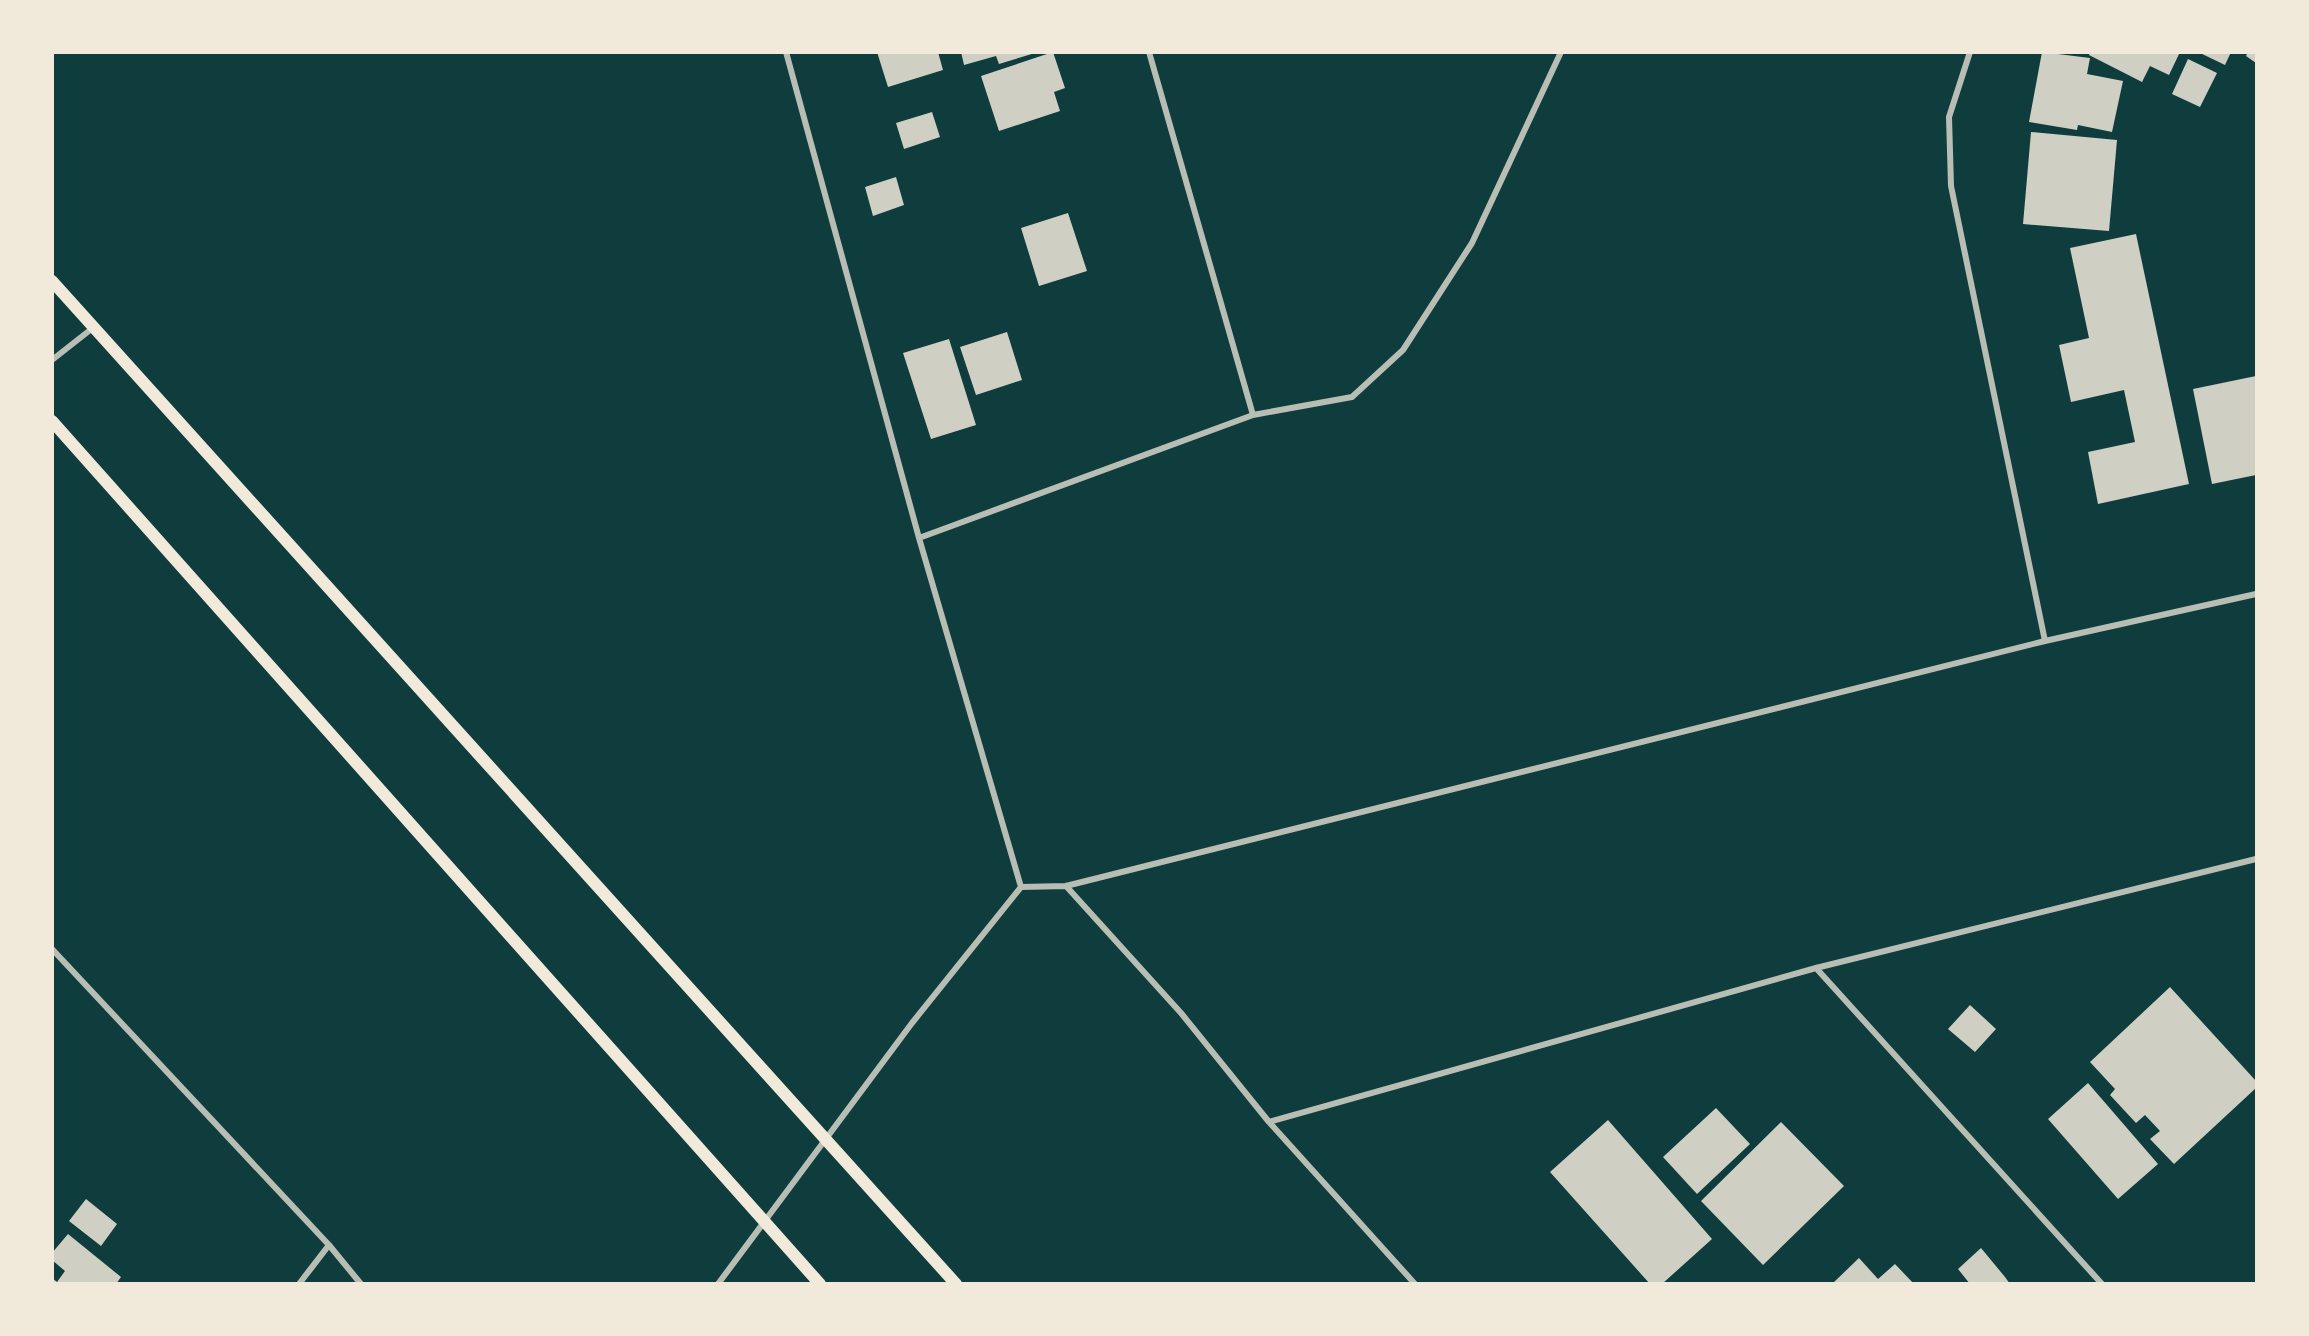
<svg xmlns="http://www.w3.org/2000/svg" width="2309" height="1336" font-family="'Source Sans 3',sans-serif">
<rect width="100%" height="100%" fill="#0f3d3e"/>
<path fill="#cfcfc3" d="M877 52H938L943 70 888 87Z
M961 52H1034L1035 53 999 64 996 56 964 65Z
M1053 52 1065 88 1054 92 1060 111 999 131 981 76Z
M2042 52 2090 58 2087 74 2123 81 2112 132 2078 125 2077 130 2029 122Z
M2090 52H2180L2169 75 2150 66 2142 82 2089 55Z
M2198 52H2231L2225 65Z
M2248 52H2256V63L2246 56Z
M2188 59 2217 73 2200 107 2172 94Z
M932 112 940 137 904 149 896 123Z
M2031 132 2117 140 2109 231 2023 224Z
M896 177 904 205 873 216 865 187Z
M1068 213 1087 271 1039 286 1021 228Z
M2136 234 2189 484 2098 504 2088 452 2135 442 2124 390 2071 402 2059 345 2089 338 2070 248Z
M1007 332 1022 380 976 395 960 347Z
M949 339 976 425 931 439 903 353Z
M2256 376V475L2212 484 2193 389Z
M2170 987 2256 1081V1088L2174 1164 2150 1139 2160 1131 2145 1115 2136 1123 2110 1095 2115 1089 2090 1062Z
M1970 1005 1996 1029 1975 1052 1948 1029Z
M2088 1083 2158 1164 2118 1199 2048 1119Z
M1716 1108 1750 1144 1697 1194 1663 1157Z
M1608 1120 1712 1239 1662 1284H1650L1550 1172Z
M1781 1122 1844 1186 1763 1265 1701 1201Z
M86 1199 117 1224 101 1246 69 1221Z
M68 1234 121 1277 116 1284H52V1278L57 1282 65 1271 52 1260V1253Z
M1981 1248 2005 1277 2010 1284H1970L1958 1269Z
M1859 1258 1878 1279 1895 1264 1914 1284H1832Z"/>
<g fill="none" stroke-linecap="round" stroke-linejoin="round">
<path stroke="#b8beb3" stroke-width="6" d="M786 52 919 538 1021 887
M1149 52 1253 415
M1970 52 1949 117 1951 186 2045 641
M52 360 94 327
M919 538 1253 415 1352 397 1403 350 1472 243 1561 52
M1066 886 1181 1013 1269 1122 1415 1284
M1021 887 1066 886 2045 641 2256 594
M52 949 329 1245 361 1284
M1816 968 2102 1284
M1269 1122 1816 968 2256 859
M299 1284 329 1245
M718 1284 912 1023 1021 887"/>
<path stroke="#f1e9da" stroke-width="12" d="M52 281 956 1284
M52 421 820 1284"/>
</g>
<rect width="2309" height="1336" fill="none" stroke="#f1e9da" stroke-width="108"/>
</svg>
